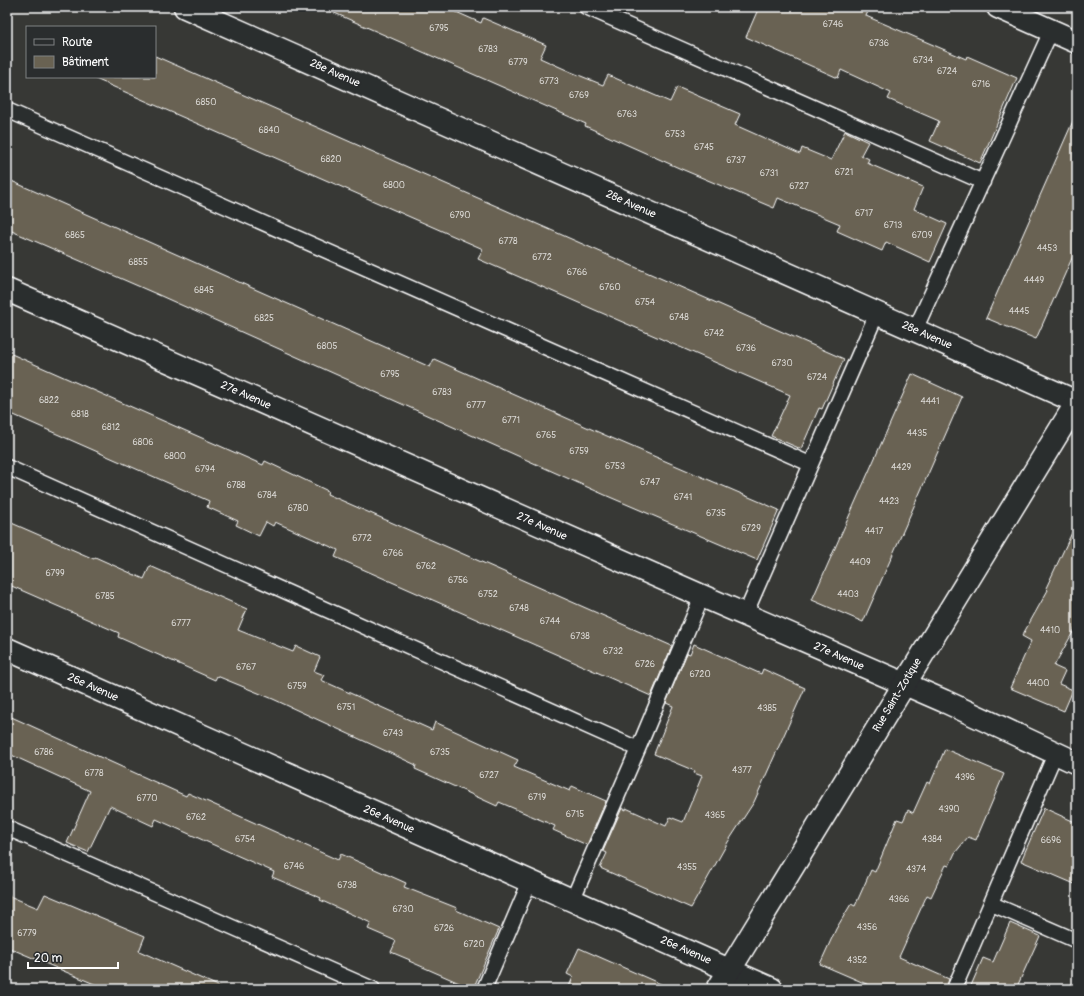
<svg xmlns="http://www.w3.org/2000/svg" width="1084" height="996" font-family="Pangolin,sans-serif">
<rect width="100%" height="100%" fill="#373835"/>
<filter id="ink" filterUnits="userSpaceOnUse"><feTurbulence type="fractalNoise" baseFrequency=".025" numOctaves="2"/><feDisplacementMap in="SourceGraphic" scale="8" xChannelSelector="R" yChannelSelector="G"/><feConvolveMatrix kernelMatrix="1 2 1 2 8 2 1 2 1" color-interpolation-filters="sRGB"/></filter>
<g filter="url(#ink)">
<path fill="#696252" stroke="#fff" d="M321 7H445L481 23 483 18 546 45 540 58 571 72 603 85 608 75 670 102 677 87 740 114 735 125 800 154 802 148 831 160 845 131 868 142 861 155 869 159 867 163 923 187 914 209 947 224 930 262 886 242 882 251 837 231 840 224 778 198 774 208 679 168 585 126 586 124Z
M759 7H870L866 16 966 59 967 56 1017 78 980 163 930 141 939 121 888 99 891 93 841 70 838 78 746 37Z
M155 56 844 359 822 409 819 408 801 449 771 436 790 395 478 259 483 249 91 77H155Z
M1077 112V247L1036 339 986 318Z
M7 179 430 367 434 359 607 436 779 510 757 560 605 495 161 296 7 229Z
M7 352 263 465 265 461 328 491 327 494 672 646 651 696 335 557 338 550 275 522 273 526 266 522 259 536 236 525 238 521 207 507 209 501 7 412Z
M912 374 962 397 863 622 812 600Z
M7 521 94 559 95 557 144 579 150 566 247 609 238 630 293 652 296 646 320 657 314 671 324 675 321 680 432 730 435 722 518 760 514 767 570 791 572 786 606 801 587 845 553 830 555 826 499 802 497 806 462 790 415 769 416 765 273 699 217 676 215 680 118 637 119 633 7 584Z
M1077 522V625L1054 666 1065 671 1059 684 1073 690 1064 711 1010 688 1031 641 1022 636 1048 590 1046 588Z
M694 644 761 674 763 669 805 688 754 802 728 842 691 908 600 868 607 853 603 851 622 808 626 810V808L666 826 670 817 683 822 702 776 694 773 695 771 654 754 673 706 666 703 687 653 690 654Z
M7 715 186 796 188 793 338 860 341 854 406 883 404 887 457 908 456 910 499 929 473 989 409 961 410 960 391 952 396 941 368 929 371 923 320 900 321 898 272 877 274 872 156 819 153 826 110 806 88 852 67 843 90 791 7 753Z
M945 749 1004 774 976 840 968 837 955 853 949 866 946 865 931 897 927 895 899 957 949 979 946 989H878L820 964 836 929 851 904 855 906 871 870 875 872 897 819 903 821 908 810 913 813 927 782 930 784Z
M1044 808 1077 823V885L1021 861Z
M45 894 145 936 139 951 225 989H106L7 947V895L38 908Z
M1010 923 1040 936 1016 989H963L965 985 970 988 983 958 993 962Z
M579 948 672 989H568L573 977 567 974Z"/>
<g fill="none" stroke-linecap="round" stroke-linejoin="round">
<g stroke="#fff" stroke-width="17">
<path id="lane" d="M586 7 983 182
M7 110 810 464
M915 330 1051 31
M7 467 638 749
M745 615 877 313
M7 828 373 989
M572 901 638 749 702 596
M992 904 1077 941
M484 989 530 881
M954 989 1055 754"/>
</g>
<g stroke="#fff" stroke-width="25">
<path id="street" d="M185 7 1077 402
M998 7 1077 42
M7 290 702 596 944 701 1077 763
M7 649 772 989"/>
</g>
<g stroke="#fff" stroke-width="25">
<path id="secondary" d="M718 989 1077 402"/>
</g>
<use href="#lane" stroke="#2a2d2e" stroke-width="14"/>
<use href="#street" stroke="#2a2d2e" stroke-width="22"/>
<use href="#secondary" stroke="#2a2d2e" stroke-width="22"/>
</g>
</g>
<g text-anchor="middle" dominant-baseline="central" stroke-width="4" stroke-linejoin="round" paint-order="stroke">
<g font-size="9" fill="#dad8d4">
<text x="833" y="24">6746</text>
<text x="439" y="28">6795</text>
<text x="879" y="43">6736</text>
<text x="488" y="49">6783</text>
<text x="923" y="60">6734</text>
<text x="518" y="62">6779</text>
<text x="947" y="71">6724</text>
<text x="549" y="81">6773</text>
<text x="981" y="84">6716</text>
<text x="579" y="95">6769</text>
<text x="206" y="102">6850</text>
<text x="627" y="114">6763</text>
<text x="269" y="130">6840</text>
<text x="675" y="134">6753</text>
<text x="704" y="147">6745</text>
<text x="331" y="159">6820</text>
<text x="736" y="160">6737</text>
<text x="844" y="172">6721</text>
<text x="769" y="173">6731</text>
<text x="394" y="185">6800</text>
<text x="799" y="186">6727</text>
<text x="864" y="213">6717</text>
<text x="460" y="215">6790</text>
<text x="893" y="225">6713</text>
<text x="75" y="235">6865</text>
<text x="922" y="235">6709</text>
<text x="508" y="241">6778</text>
<text x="1047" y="248">4453</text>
<text x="542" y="257">6772</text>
<text x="138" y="262">6855</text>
<text x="577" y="272">6766</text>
<text x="1034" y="280">4449</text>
<text x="610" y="287">6760</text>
<text x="204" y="290">6845</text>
<text x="645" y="302">6754</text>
<text x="1019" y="311">4445</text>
<text x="679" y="317">6748</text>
<text x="264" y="318">6825</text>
<text x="714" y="333">6742</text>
<text x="327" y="346">6805</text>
<text x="746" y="348">6736</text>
<text x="782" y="363">6730</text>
<text x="390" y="374">6795</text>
<text x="817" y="377">6724</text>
<text x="442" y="392">6783</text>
<text x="49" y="400">6822</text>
<text x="930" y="401">4441</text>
<text x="476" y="405">6777</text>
<text x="80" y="414">6818</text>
<text x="511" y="420">6771</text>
<text x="111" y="427">6812</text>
<text x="917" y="433">4435</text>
<text x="546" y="435">6765</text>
<text x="143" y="442">6806</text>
<text x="579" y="451">6759</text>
<text x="175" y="456">6800</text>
<text x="615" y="466">6753</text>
<text x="901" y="467">4429</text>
<text x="205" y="469">6794</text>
<text x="650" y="482">6747</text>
<text x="236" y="485">6788</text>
<text x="267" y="495">6784</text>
<text x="683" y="497">6741</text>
<text x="889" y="501">4423</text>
<text x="298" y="508">6780</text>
<text x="716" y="513">6735</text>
<text x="751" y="528">6729</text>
<text x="874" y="531">4417</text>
<text x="362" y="538">6772</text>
<text x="393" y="553">6766</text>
<text x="860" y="562">4409</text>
<text x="426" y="566">6762</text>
<text x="55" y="573">6799</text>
<text x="458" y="580">6756</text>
<text x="488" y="594">6752</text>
<text x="848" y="594">4403</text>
<text x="105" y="596">6785</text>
<text x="519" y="608">6748</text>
<text x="550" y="621">6744</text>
<text x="181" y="623">6777</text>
<text x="1050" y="630">4410</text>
<text x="580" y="636">6738</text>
<text x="613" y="651">6732</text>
<text x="645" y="664">6726</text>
<text x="246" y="667">6767</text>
<text x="700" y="674">6720</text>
<text x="1038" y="683">4400</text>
<text x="297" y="686">6759</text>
<text x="346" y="707">6751</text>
<text x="767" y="708">4385</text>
<text x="393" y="733">6743</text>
<text x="44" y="752">6786</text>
<text x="440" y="752">6735</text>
<text x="742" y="770">4377</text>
<text x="94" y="773">6778</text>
<text x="489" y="775">6727</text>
<text x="965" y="777">4396</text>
<text x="537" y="797">6719</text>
<text x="147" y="798">6770</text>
<text x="949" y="809">4390</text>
<text x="575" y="814">6715</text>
<text x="715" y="815">4365</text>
<text x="196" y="817">6762</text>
<text x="245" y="839">6754</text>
<text x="932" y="839">4384</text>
<text x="1051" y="840">6696</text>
<text x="294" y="866">6746</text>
<text x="687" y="867">4355</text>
<text x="916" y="869">4374</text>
<text x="347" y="885">6738</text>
<text x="899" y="899">4366</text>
<text x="403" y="909">6730</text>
<text x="867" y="927">4356</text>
<text x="444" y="928">6726</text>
<text x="27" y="933">6779</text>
<text x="474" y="944">6720</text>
<text x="857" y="960">4352</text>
</g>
<g font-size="11" fill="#fff" stroke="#2a2d2e">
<text transform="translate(335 73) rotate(24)">28e Avenue</text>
<text transform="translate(631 204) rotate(24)">28e Avenue</text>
<text transform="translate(927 335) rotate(24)">28e Avenue</text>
<text transform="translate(246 395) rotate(24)">27e Avenue</text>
<text transform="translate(542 526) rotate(24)">27e Avenue</text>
<text transform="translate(839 656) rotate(24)">27e Avenue</text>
<text transform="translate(93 687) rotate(24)">26e Avenue</text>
<text transform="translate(897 695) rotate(-59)">Rue Saint-Zotique</text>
<text transform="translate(389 819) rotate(24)">26e Avenue</text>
<text transform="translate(686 950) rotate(24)">26e Avenue</text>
</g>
</g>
<rect width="1084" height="996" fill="none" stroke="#2a2d2e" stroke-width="24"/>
<rect x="12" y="12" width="1060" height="972" fill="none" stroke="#fff" stroke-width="1.5" filter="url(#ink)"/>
<rect x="26" y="26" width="130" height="52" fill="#2a2d2e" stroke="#7f8182"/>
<rect x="34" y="39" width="20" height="6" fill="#2a2d2e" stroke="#7f8182"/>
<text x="62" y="46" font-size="12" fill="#ffffff">Route</text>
<rect x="34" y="56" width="20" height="12" fill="#696252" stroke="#7f8182"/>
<text x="62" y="66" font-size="12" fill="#ffffff">Bâtiment</text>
<path d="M28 962v6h90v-6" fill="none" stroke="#ffffff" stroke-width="2"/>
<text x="34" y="962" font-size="12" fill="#ffffff" stroke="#2a2d2e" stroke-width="3" paint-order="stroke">20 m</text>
</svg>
